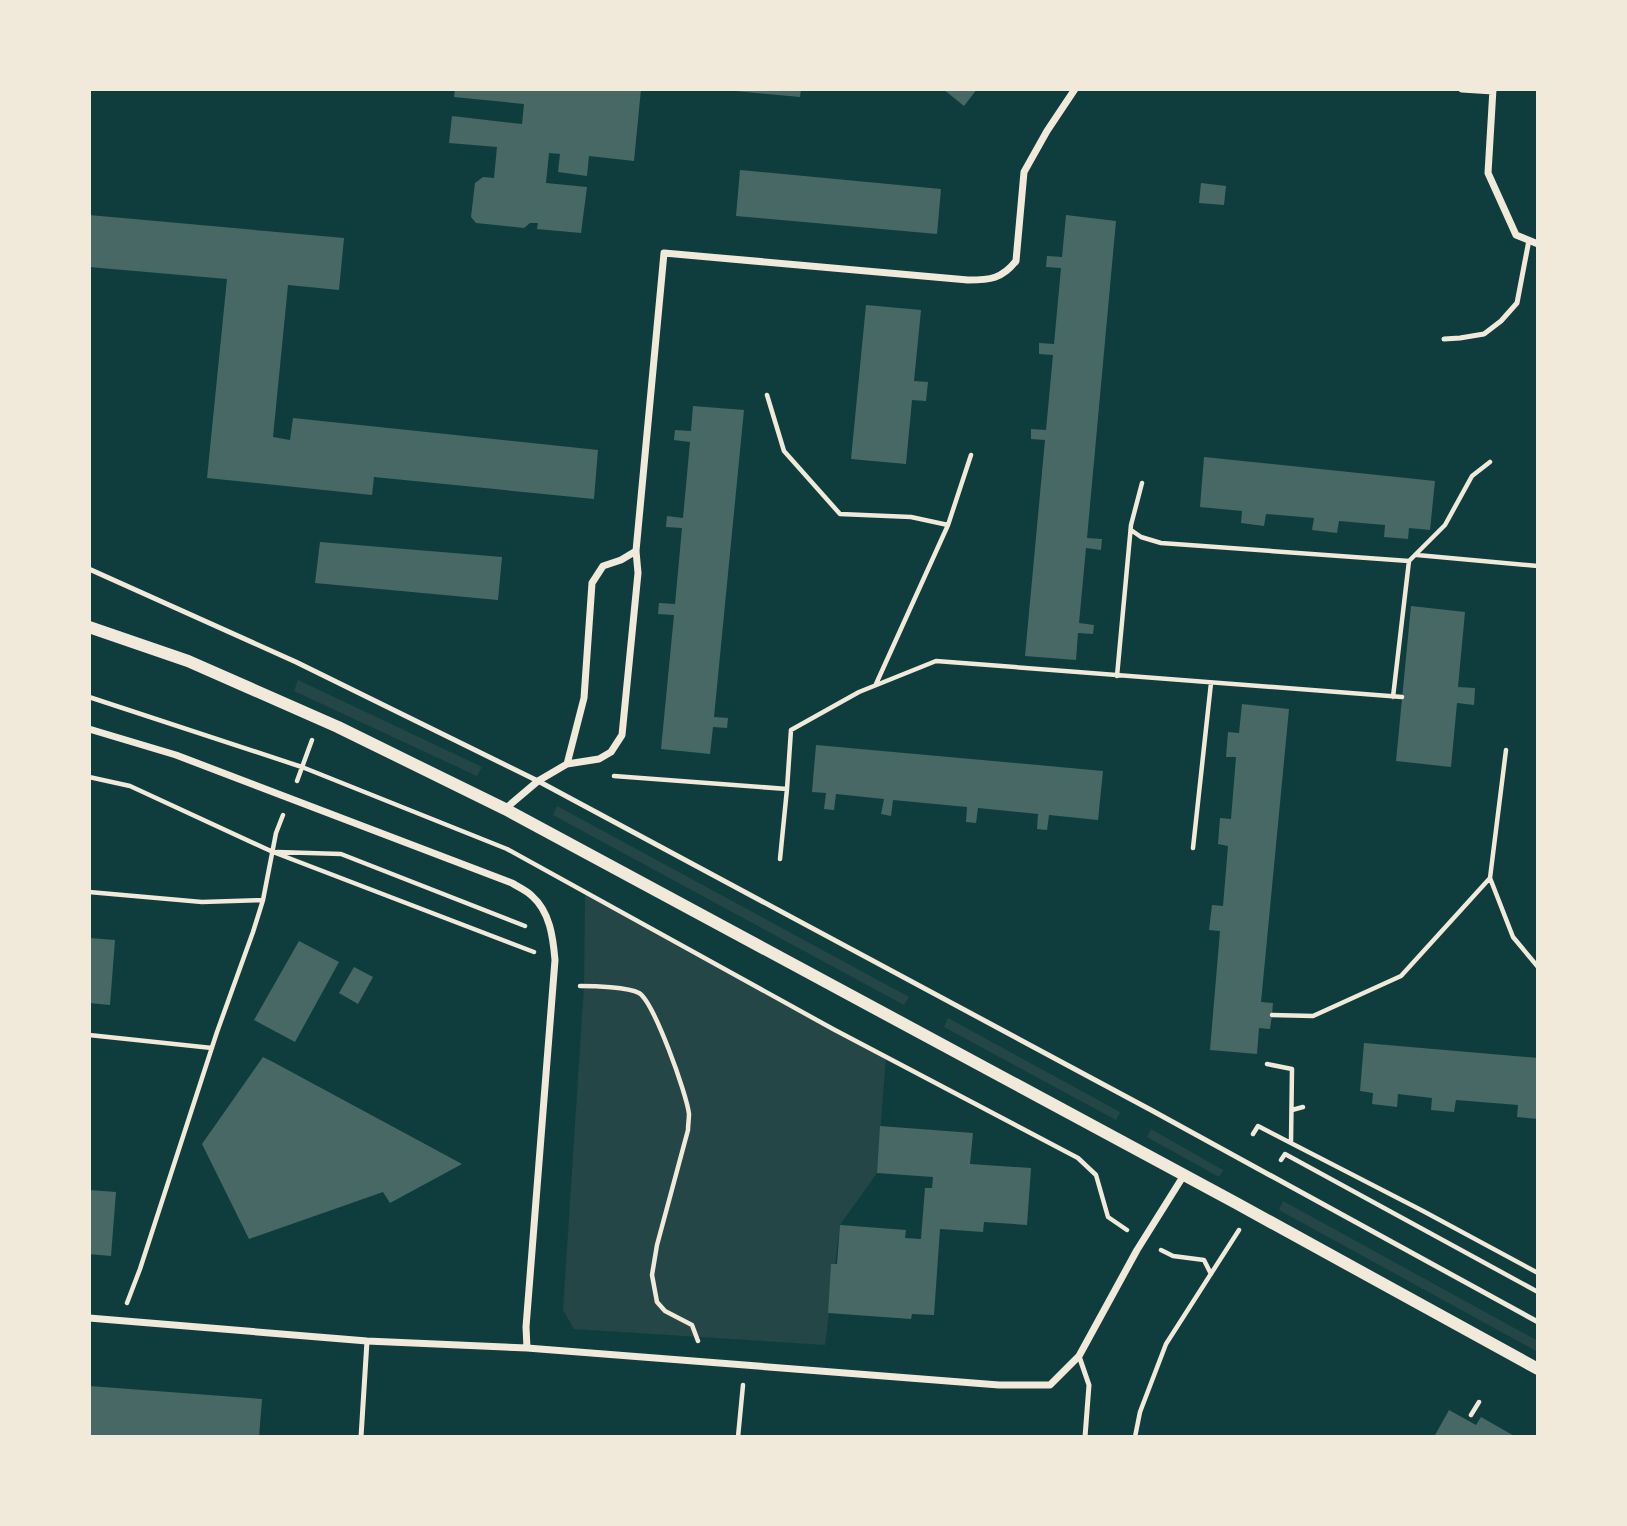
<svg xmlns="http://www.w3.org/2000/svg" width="1627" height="1526" font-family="'Public Sans',sans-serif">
<rect width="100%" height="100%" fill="#0f3d3e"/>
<path fill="#244646" d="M298 680 482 767 477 776 294 691Z
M557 806 909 997 904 1005 553 815Z
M585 893 886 1057 877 1173 840 1225 825 1345 574 1329 563 1310 584 986Z
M948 1018 1120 1112 1116 1120 944 1027Z
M1151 1129 1223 1170 1219 1177 1147 1137Z
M1283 1201 1538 1341V1352L1279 1210Z"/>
<path fill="#486865" d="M455 89H641L634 161 589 156 587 176 558 172 560 154 549 153 546 183 587 187 581 233 537 229 538 223H530L524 228 476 223 471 217 475 183 483 177 494 178 497 147 449 143 452 116 522 124 524 104 454 97Z
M736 89H801L800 97 736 91Z
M943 89H977L964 106Z
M740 170 941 189 937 234 736 216Z
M1201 183 1226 186 1224 205 1199 203Z
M89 215 344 238 339 290 288 285 273 437 290 440 293 418 598 450 594 499 374 477 372 495 207 478 227 279 89 267Z
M1066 215 1116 221 1087 538 1102 539 1101 550 1086 548 1079 623 1094 625 1093 634 1078 633 1076 660 1025 656 1045 440 1031 439V429L1046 430 1053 355 1039 354V343L1054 344 1061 268 1046 267 1047 256 1062 257Z
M866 305 921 310 914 381 928 382 926 401 912 400 906 464 851 459Z
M693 406 744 410 714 717 728 718 727 728 713 727 710 754 661 749 674 615 658 614 659 603 675 604 682 528 666 527 667 516 683 518 690 442 674 440 675 430 691 431Z
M1204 457 1435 481 1430 530 1409 528 1408 539 1384 537 1385 525 1339 521 1337 533 1312 530 1314 518 1266 514 1264 526 1241 523 1242 511 1200 507Z
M320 542 502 557 498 600 315 583Z
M1411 606 1465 612 1458 687 1475 688 1474 705 1457 703 1451 767 1396 761Z
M1242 704 1289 709 1261 1002 1273 1003 1272 1015 1270 1029 1259 1028 1257 1054 1210 1050 1220 931 1209 930 1212 905 1223 906 1228 846 1218 844 1220 818 1231 819 1236 757H1226L1228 732 1239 733Z
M816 745 1103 771 1098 820 1049 815 1047 830 1037 829 1038 814 978 808 976 823 966 822 967 807 893 800 891 816 881 814 884 799 836 794 834 810 824 809 826 793 812 792Z
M89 938 115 940 110 1005 89 1003Z
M299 941 339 962 295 1042 254 1020Z
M354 967 373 977 358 1004 339 993Z
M1364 1043 1538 1058V1119L1517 1117 1518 1105 1456 1100 1454 1112 1431 1110 1432 1098 1398 1094 1397 1107 1372 1104 1373 1093 1360 1091Z
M263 1057 273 1062 462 1164 390 1203 383 1192 249 1239 202 1144Z
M880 1126 973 1133 970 1164 1031 1168 1027 1225 984 1222 983 1232 940 1229 934 1315 912 1314 911 1319 828 1313 831 1264H837L840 1225 906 1230 905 1238 921 1239 925 1188H932L933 1177 877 1173Z
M89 1190 116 1192 111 1256 89 1254Z
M89 1386 262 1399 259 1437H89Z
M1449 1410 1476 1425 1481 1417 1516 1437H1434Z"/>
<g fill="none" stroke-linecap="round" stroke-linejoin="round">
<path stroke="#f1e9da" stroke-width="4.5" d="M767 395 784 451 840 514 911 517 948 525
M1131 530 1141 537 1161 543 1409 561
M1417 555 1538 566
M1117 676 1131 525 1142 483
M876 684 948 525 971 455
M89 697 302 767 507 849 833 1029 1078 1158 1096 1175 1108 1217 1127 1230
M1393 697 1409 561 1445 525 1472 476 1490 462
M1506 750 1490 878 1513 937 1538 967
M614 776 787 789
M89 777 130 786 273 852 534 952
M297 781 312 740
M1193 848 1211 683
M277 852 341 854 525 926
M780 859 787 789 791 730 859 692 936 661 1402 697
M89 892 202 902 263 900
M580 986C594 986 628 987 639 993 654 1002 687 1095 689 1114 689 1119 688 1125 688 1130L657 1245 652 1275 657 1302 665 1311 692 1325 698 1341
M1272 1015 1313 1016 1401 976 1490 878
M89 1035 212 1048
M1267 1064 1292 1069 1291 1142
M1292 1110 1303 1107
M1253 1134 1258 1126 1423 1211 1538 1273
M1281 1160 1285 1154 1538 1292
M1161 1250 1173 1256 1204 1260 1211 1274
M127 1303 140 1269 217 1032 253 932 263 900 276 833 283 815
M1471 1415 1479 1402
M738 1437 743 1385
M1135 1437 1140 1412 1166 1344 1239 1230"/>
<path stroke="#f1e9da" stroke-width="5" d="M1444 339 1460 338 1484 334 1501 321 1517 303 1529 240
M89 569 296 662 538 781 1151 1110 1538 1322
M1079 1356 1089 1385 1085 1437
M361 1437 367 1341"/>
<path stroke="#f1e9da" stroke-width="7" d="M1462 89 1493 91
M1493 89 1488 173 1516 235 1538 244
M636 551 621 560 603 566 592 583 584 698 567 764 599 759 611 752 622 735 638 573 636 551 664 253 968 280C990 280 1002 279 1016 261L1024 172 1047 131 1075 89
M89 729 176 755 512 883C518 887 526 890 532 896 550 912 553 937 555 960L526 1327 527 1348
M505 809 538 781 567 764
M89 1318 367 1341 527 1348 999 1385H1050L1079 1356 1137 1250 1184 1175"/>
<path stroke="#f1e9da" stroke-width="12" d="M89 627 188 661 338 727 505 809 1236 1203 1538 1369"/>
</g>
<rect width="1627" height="1526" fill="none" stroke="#f1e9da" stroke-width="182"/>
</svg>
